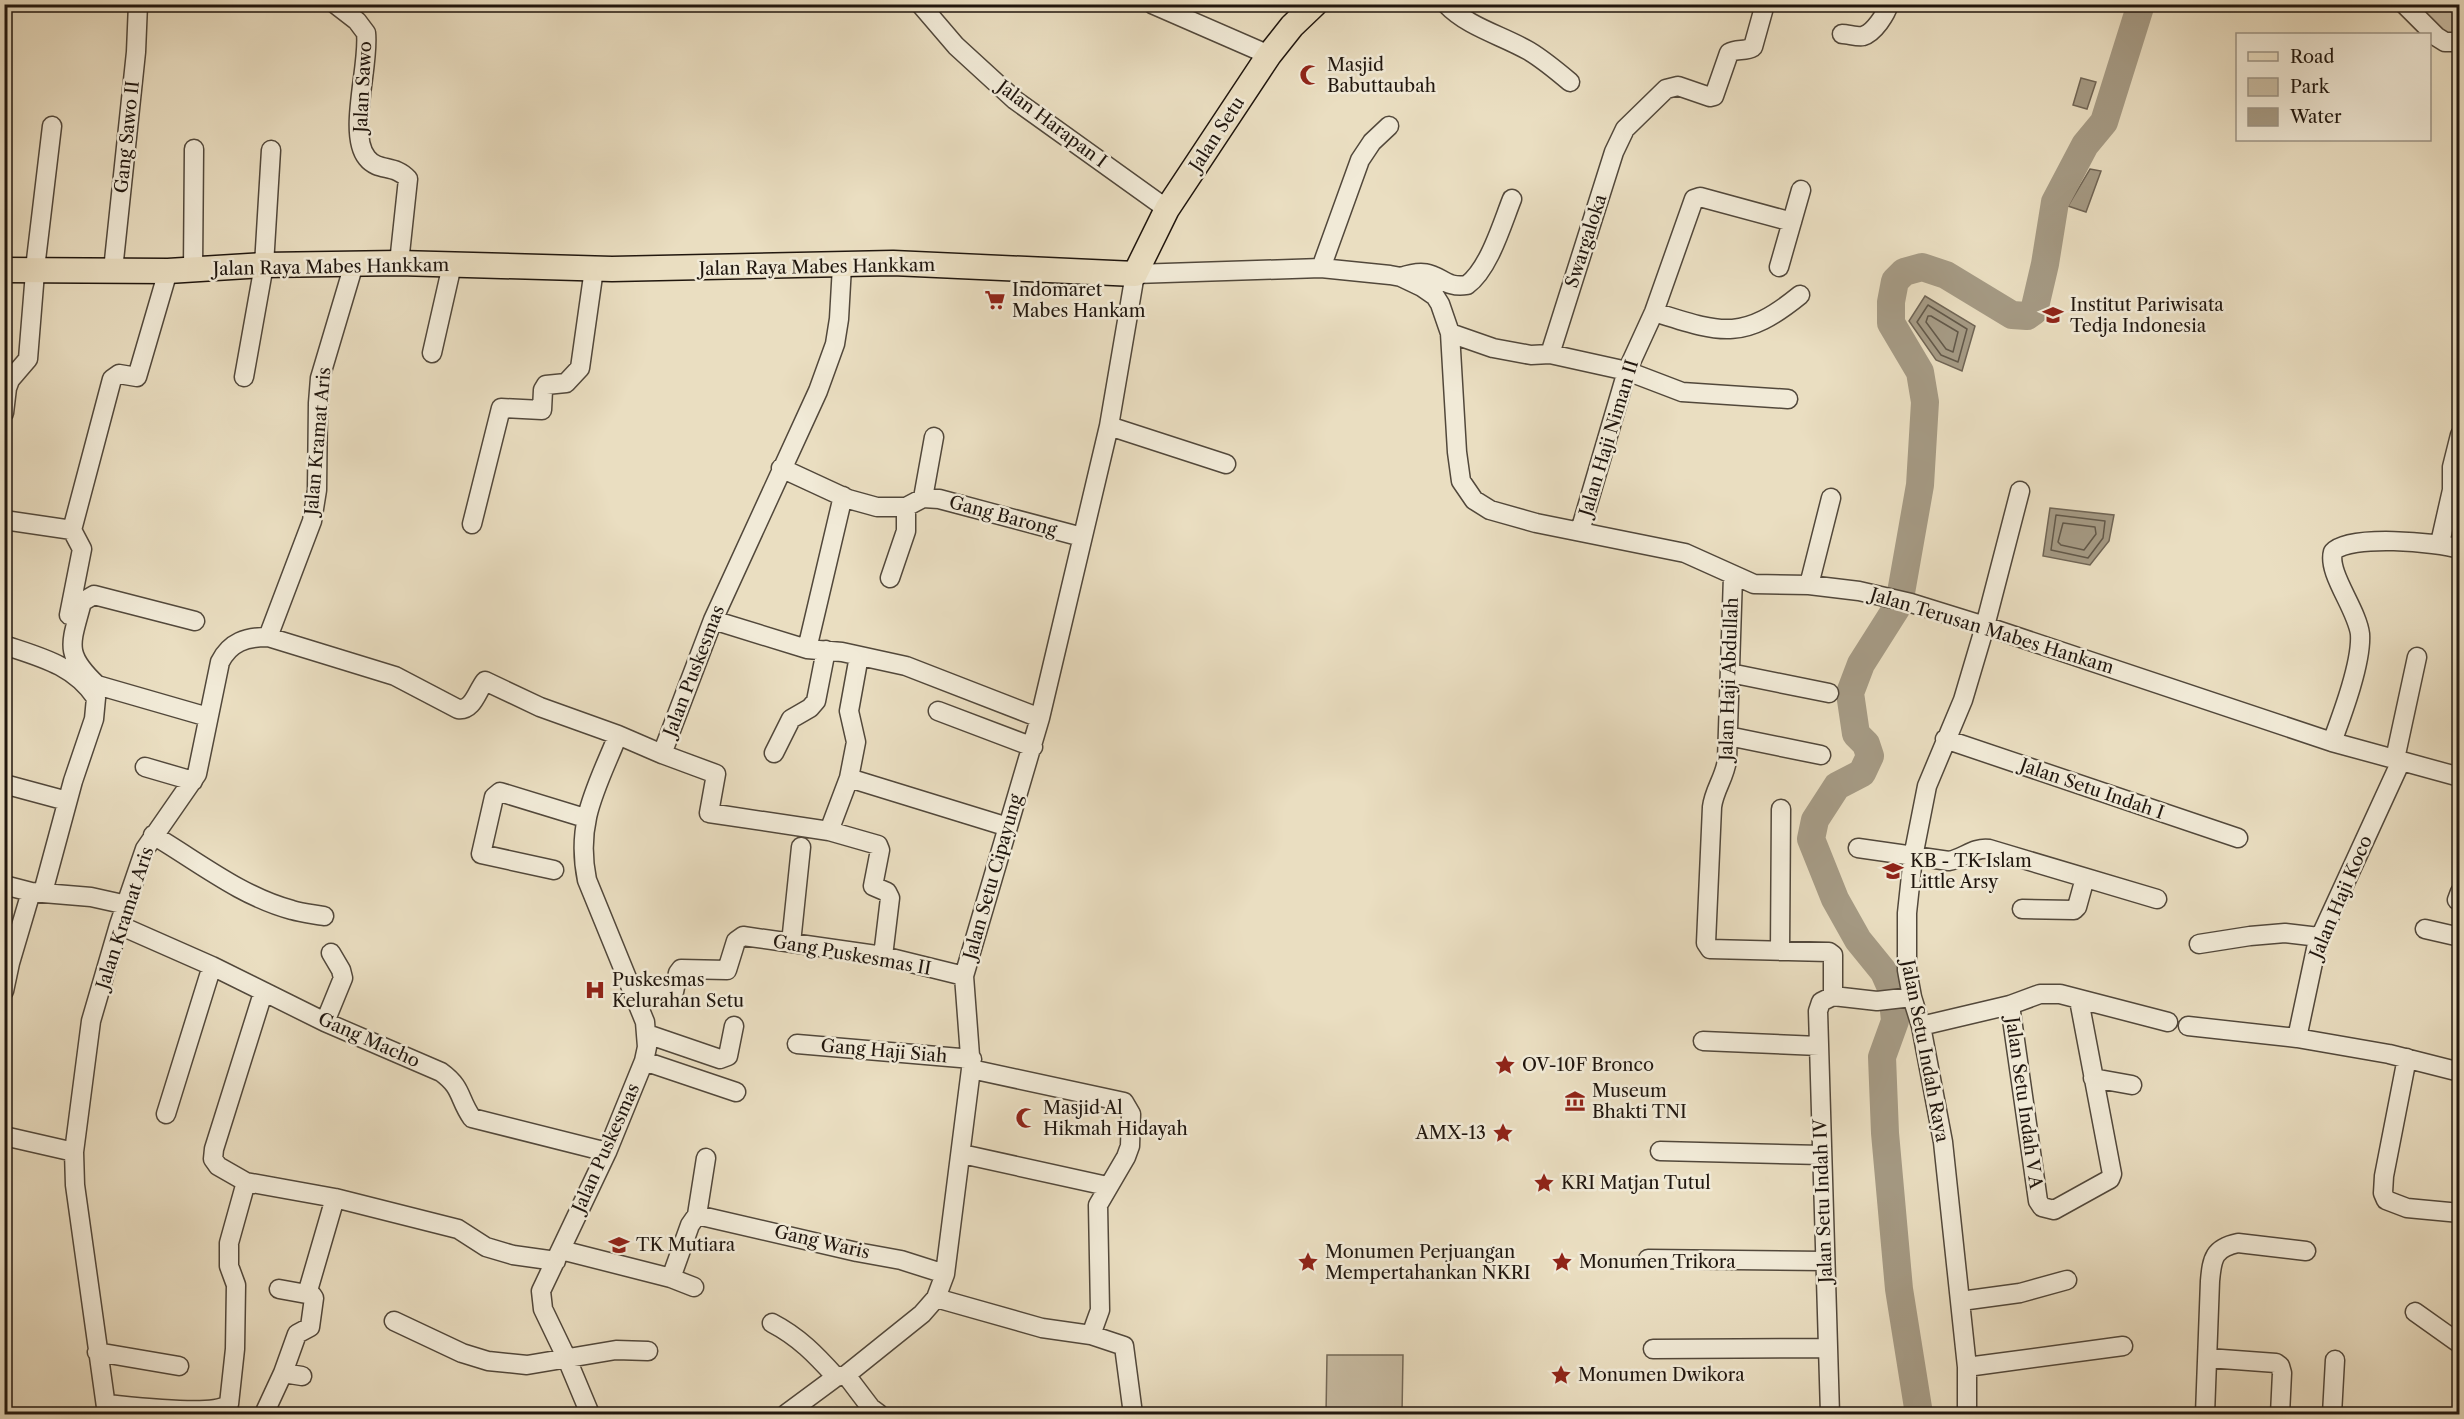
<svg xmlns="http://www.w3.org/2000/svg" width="2464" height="1419" font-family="'Libre Caslon Text',serif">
<rect width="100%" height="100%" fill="#eadec1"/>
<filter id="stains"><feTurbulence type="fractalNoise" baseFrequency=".00333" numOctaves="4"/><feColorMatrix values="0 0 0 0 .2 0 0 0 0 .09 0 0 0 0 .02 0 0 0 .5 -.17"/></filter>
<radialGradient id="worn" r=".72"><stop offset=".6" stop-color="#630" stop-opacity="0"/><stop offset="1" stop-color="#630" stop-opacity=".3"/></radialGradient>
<path fill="#c8bca3" stroke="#746958" stroke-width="1.5" d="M2413 5H2459V35L2444 36Z
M1327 1355H1403L1402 1414H1326Z"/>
<path fill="#a59a84" stroke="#706555" stroke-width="1.5" d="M2081 78 2096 82 2087 109 2073 105Z
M2090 169 2101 171 2086 212 2068 206Z
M1925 296 1975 326 1962 371 1936 360 1909 321Z
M2050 508 2114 515 2109 541 2090 565 2043 556Z"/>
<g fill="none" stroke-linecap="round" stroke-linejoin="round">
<path stroke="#625849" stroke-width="1.5" d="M1928 305 1967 329 1958 362 1941 355 1917 322Z
M1928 316H1931L1958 332 1953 352 1946 349 1926 322Z
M2056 515 2105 521 2103 538 2088 558 2051 550Z
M2063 523 2095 527 2096 534 2084 550 2061 545 2058 542Z"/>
<path stroke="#a59a84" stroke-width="28" d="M1919 1414 1899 1289 1885 1133 1882 1057 1895 1021 1892 990 1884 972 1858 940 1835 899 1811 839 1815 820 1837 786 1862 773 1870 756 1866 744 1856 734 1850 693 1861 664 1899 604 1920 485 1925 402 1920 372 1891 323V302L1895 281 1904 272 1922 267 1946 275 2012 315 2027 316 2034 311 2045 264 2055 202 2085 145 2104 122 2141 4"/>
<g stroke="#52483b" stroke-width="21">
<path id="minor" d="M335 4 357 21 366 33C370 64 347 134 367 158 378 172 395 164 408 179L399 263
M920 4 956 46 1015 100 1167 209
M1152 4 1269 55
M1446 4C1468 27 1501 35 1529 51 1544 60 1557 71 1570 82
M2404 4 2437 37 2445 42H2460
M1842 34C1848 34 1857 37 1863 36 1874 33 1886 14 1889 4
M1779 267 1801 190
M1321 268 1360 160 1372 142 1389 126
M113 270 136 52 138 4
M193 270 194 149
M1401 277C1440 263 1438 290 1467 285 1489 269 1502 224 1512 199
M1654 312C1721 333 1742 342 1800 295
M1450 333 1493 348 1531 355 1550 354 1627 371 1682 392 1788 399
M432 353 452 265
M1550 354 1614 152 1625 129 1666 89 1678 86 1710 97 1714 96 1729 53C1737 48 1745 52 1753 47L1765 4
M244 377 264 265 271 150
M4 413 7 388 10 380 28 359 36 260 52 126
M1109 426 1226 464
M781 468 848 499 877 507H906L923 498 939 499 1082 537
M923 498 934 437
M4 520 72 530 82 549 69 615
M472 524 501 408 542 410 543 390 546 385 566 383 580 368 594 269
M72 530 112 379 119 374 137 377 168 271
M1580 531 1627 371 1654 312 1694 199 1700 197 1792 222
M2440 543 2452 490V467L2460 435
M1733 576 1727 760C1725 777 1714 790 1712 807L1706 943 1710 949 1829 952 1833 955V996L1821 1002 1818 1011 1830 1414
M890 578 906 531V507
M1809 585 1831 498
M713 620 807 649 842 652 906 666 1040 718
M195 621 94 595 82 602C71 644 63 653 97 685L208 717
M268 637 395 676 458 709C473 711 477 691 485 681L540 707 618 735
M4 645C40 657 74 665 96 698L94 719 73 781 43 892
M807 649 843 496
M859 656 849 711 856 742 849 778 1008 827
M1730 673 1829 693
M938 711 1033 747
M1728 736 1821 755
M1945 739 2238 838
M2332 742C2342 715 2362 662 2360 634 2357 609 2327 573 2333 552 2349 534 2437 542 2460 549
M774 753 791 719 810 708 816 701 826 650
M662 754 716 774 709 813 829 831 878 845 880 850 873 886 887 892 890 898 883 956
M2395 759 2417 657
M145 767 193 781
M4 784 67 801
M829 831 849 778
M153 835C197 861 242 897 292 910 302 913 313 914 324 916
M1858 848 1949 861C1964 858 1974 847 1989 849L2157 899
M554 870 481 854 494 797 500 792 585 818
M4 885 31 892 91 897 127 905
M2457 900 2460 892
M2022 909 2074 910 2077 907 2085 878
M119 925 212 966 325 1022 441 1072C463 1088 458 1098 472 1118L607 1152
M2425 929 2460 937
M791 943 801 847
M2199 944 2250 936 2285 933 2319 937
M1780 951 1781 809
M4 991 10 963 31 892
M263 993 214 1149 213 1159 218 1166 246 1182 335 1198 458 1229 486 1247 513 1255 556 1261
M634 994 674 992 678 973 681 969 727 970 736 941 743 936 883 956 964 976
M1833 996 1877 1001 1912 997
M2010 1005 2038 1201 2042 1207 2054 1210 2110 1179 2112 1174 2079 1000
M325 1022 343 978 341 970 331 953
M1921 1026 2010 1005 2040 994H2060L2168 1022
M2188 1026 2297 1038 2389 1054 2460 1072
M647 1034 720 1059 728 1056 734 1026
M2297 1038 2317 944 2401 761
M1703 1041 1819 1046
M797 1044 972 1059
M2407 1058 2384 1176 2383 1193 2386 1200 2407 1208 2460 1213
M644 1061 736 1092
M2093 1078 2132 1085
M166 1114 212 966
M4 1136 74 1152
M1660 1151 1822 1155
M962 1154 1107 1186
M697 1215 857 1252 901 1260 945 1274
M561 1250 671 1278 694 1287
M1648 1259 1824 1261
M671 1278 690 1225 697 1215 706 1158
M279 1289 312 1295 314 1298 310 1327 297 1334 283 1373
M307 1294 335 1198
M936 1298 1042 1328 1091 1335 1100 1310 1098 1205 1126 1157 1130 1146 1131 1114 1124 1102 971 1069
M1961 1301 2020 1293 2067 1280
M2415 1312 2460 1344
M394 1321 462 1353 488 1361 527 1365 616 1350 648 1351
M772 1323C799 1337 816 1355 836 1377
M1091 1335 1124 1346 1133 1414
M1653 1349 1828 1348
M97 1352 179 1366
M2208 1358 2276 1363 2280 1366 2282 1373 2280 1414
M1967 1367 2123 1346
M846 1375 871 1408 879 1414
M106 1404C129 1406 213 1417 229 1404L235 1349 236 1285 229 1266V1243L246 1182
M107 1414 75 1185 74 1152 91 1021 119 925 145 849 197 774 220 662C230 642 246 637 268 637L312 521 317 490 318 403 320 378 354 264
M264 1414 283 1373 302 1376
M590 1414 567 1359 543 1309 541 1291 607 1152 644 1061 647 1047 645 1022 587 880C575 822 597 787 618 735L662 754 713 620 818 391 835 344 839 319 842 266
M786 1414 836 1377 846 1375 922 1314 936 1298 945 1274 971 1069 964 976 1040 718 1109 426 1135 274 1321 268 1390 275 1401 277 1422 287 1435 296 1440 304 1450 333 1457 452 1461 481 1474 500 1490 510 1536 523 1685 553 1754 584 1809 585 1859 591 1911 603 1985 626 2332 742 2460 777
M1967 1414V1367L1943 1142 1921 1026 1912 997 1907 970V913L1913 857 1927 786 1963 700 1985 626 2020 491
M2205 1414 2210 1281C2212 1258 2214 1248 2238 1243L2306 1251
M2332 1414 2335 1360"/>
</g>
<g stroke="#20160e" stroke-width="27">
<path id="major" d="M4 270 168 271 264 265 399 263 612 269 893 263 1135 274 1167 209 1269 55 1292 26 1315 4"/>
</g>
<use href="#minor" stroke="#f1ead7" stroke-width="18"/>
<use href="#major" stroke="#eadec1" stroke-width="24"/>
</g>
<defs>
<g id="mosque-bare" transform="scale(1.62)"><path d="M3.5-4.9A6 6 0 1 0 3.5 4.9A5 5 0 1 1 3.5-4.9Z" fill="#8f2418" stroke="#f1ead7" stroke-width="2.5" paint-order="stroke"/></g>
<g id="supermarket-bare" transform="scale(1.62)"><path d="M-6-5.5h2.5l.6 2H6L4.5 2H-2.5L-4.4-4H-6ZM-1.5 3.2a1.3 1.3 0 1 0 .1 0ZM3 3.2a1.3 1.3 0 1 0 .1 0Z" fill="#8f2418" stroke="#f1ead7" stroke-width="2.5" paint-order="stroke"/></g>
<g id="university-bare" transform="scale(1.62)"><path d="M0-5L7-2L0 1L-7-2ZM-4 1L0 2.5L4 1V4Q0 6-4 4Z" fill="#8f2418" stroke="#f1ead7" stroke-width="2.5" paint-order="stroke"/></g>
<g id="school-bare" transform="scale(1.62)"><path d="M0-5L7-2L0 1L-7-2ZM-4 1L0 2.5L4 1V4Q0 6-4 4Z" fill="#8f2418" stroke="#f1ead7" stroke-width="2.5" paint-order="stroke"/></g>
<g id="hospital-bare" transform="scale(1.62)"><path d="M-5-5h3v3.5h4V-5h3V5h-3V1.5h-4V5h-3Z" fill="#8f2418" stroke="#f1ead7" stroke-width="2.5" paint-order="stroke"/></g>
<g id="sight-bare" transform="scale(1.62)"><path d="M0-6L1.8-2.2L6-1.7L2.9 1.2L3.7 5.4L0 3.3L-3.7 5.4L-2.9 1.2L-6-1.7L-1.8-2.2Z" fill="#8f2418" stroke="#f1ead7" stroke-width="2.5" paint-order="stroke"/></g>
<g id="museum-bare" transform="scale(1.62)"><path d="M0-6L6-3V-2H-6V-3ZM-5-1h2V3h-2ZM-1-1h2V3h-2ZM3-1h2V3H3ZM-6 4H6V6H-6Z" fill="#8f2418" stroke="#f1ead7" stroke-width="2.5" paint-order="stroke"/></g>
</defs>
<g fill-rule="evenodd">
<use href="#mosque-bare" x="1310" y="75"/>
<use href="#supermarket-bare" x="995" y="300"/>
<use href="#university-bare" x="2053" y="315"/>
<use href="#school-bare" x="1893" y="871"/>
<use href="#hospital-bare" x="595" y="990"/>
<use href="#sight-bare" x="1505" y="1065"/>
<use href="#museum-bare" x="1575" y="1101"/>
<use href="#mosque-bare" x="1026" y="1118"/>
<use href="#sight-bare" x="1503" y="1133"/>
<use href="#sight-bare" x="1544" y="1183"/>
<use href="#school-bare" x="619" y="1245"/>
<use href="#sight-bare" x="1308" y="1262"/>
<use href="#sight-bare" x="1562" y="1262"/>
<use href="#sight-bare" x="1561" y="1375"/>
</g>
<g text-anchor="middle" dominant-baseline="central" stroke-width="5" stroke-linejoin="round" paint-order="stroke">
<g font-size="18" fill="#20160e" stroke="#f1ead7" text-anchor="start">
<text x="1327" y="65">Masjid<tspan x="1327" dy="21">Babuttaubah</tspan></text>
<text x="1012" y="290">Indomaret<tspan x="1012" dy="21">Mabes Hankam</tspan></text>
<text x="2070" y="305">Institut Pariwisata<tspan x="2070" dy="21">Tedja Indonesia</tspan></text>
<text x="1910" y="861">KB - TK Islam<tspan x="1910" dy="21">Little Arsy</tspan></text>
<text x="612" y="980">Puskesmas<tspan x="612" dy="21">Kelurahan Setu</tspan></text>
<text x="1522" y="1065">OV-10F Bronco</text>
<text x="1592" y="1091">Museum<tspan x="1592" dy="21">Bhakti TNI</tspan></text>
<text x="1043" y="1108">Masjid Al<tspan x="1043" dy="21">Hikmah Hidayah</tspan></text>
<text x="1486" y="1133" text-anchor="end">AMX-13</text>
<text x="1561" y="1183">KRI Matjan Tutul</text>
<text x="636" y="1245">TK Mutiara</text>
<text x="1325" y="1252">Monumen Perjuangan<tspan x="1325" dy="21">Mempertahankan NKRI</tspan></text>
<text x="1579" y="1262">Monumen Trikora</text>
<text x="1578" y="1375">Monumen Dwikora</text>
</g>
<g font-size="18" fill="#20160e" stroke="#f1ead7">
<text transform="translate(363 87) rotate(-87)">Jalan Sawo</text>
<text transform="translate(1052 124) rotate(37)">Jalan Harapan I</text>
<text transform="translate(1217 134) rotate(-57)">Jalan Setu</text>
<text transform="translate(127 137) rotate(-84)">Gang Sawo II</text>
<text transform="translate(1586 241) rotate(-72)">Swargaloka</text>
<text transform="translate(331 267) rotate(-1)">Jalan Raya Mabes Hankkam</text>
<text transform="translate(817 267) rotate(-1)">Jalan Raya Mabes Hankkam</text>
<text transform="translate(1609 438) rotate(-73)">Jalan Haji Niman II</text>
<text transform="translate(318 441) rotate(-85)">Jalan Kramat Aris</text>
<text transform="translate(1003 516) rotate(15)">Gang Barong</text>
<text transform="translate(1992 631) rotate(17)">Jalan Terusan Mabes Hankam</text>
<text transform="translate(694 671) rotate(-69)">Jalan Puskesmas</text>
<text transform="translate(1729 679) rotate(-88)">Jalan Haji Abdullah</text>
<text transform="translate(2092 789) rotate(19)">Jalan Setu Indah I</text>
<text transform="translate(993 877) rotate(-74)">Jalan Setu Cipayung</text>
<text transform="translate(2341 897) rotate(-67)">Jalan Haji Koco</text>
<text transform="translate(125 918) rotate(-72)">Jalan Kramat Aris</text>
<text transform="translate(852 955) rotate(10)">Gang Puskesmas II</text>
<text transform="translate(369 1040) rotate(24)">Gang Macho</text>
<text transform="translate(884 1051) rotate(5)">Gang Haji Siah</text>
<text transform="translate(1925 1051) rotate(79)">Jalan Setu Indah Raya</text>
<text transform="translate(2024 1103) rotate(82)">Jalan Setu Indah V A</text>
<text transform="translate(606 1148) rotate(-66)">Jalan Puskesmas</text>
<text transform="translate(1823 1201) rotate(-92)">Jalan Setu Indah IV</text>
<text transform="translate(822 1242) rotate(13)">Gang Waris</text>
</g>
</g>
<rect width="2464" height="1419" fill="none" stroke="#eadec1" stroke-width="24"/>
<rect x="6" y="6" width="2452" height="1407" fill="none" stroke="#20160e" stroke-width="3"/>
<rect x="12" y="12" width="2440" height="1395" fill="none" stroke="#20160e" stroke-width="1.5"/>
<rect x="2236" y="33" width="195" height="108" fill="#f1ead7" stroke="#9d9587" stroke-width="1.5"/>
<rect x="2248" y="52" width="30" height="9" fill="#eadec1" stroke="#9d9587" stroke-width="1.5"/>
<text x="2290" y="63" font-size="18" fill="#20160e">Road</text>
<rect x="2248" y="78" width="30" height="18" fill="#c8bca3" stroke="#9d9587" stroke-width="1.5"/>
<text x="2290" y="93" font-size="18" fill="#20160e">Park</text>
<rect x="2248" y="108" width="30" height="18" fill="#a59a84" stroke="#9d9587" stroke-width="1.5"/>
<text x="2290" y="123" font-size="18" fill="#20160e">Water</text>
<rect width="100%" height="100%" filter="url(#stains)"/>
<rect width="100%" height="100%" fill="url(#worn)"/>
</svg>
